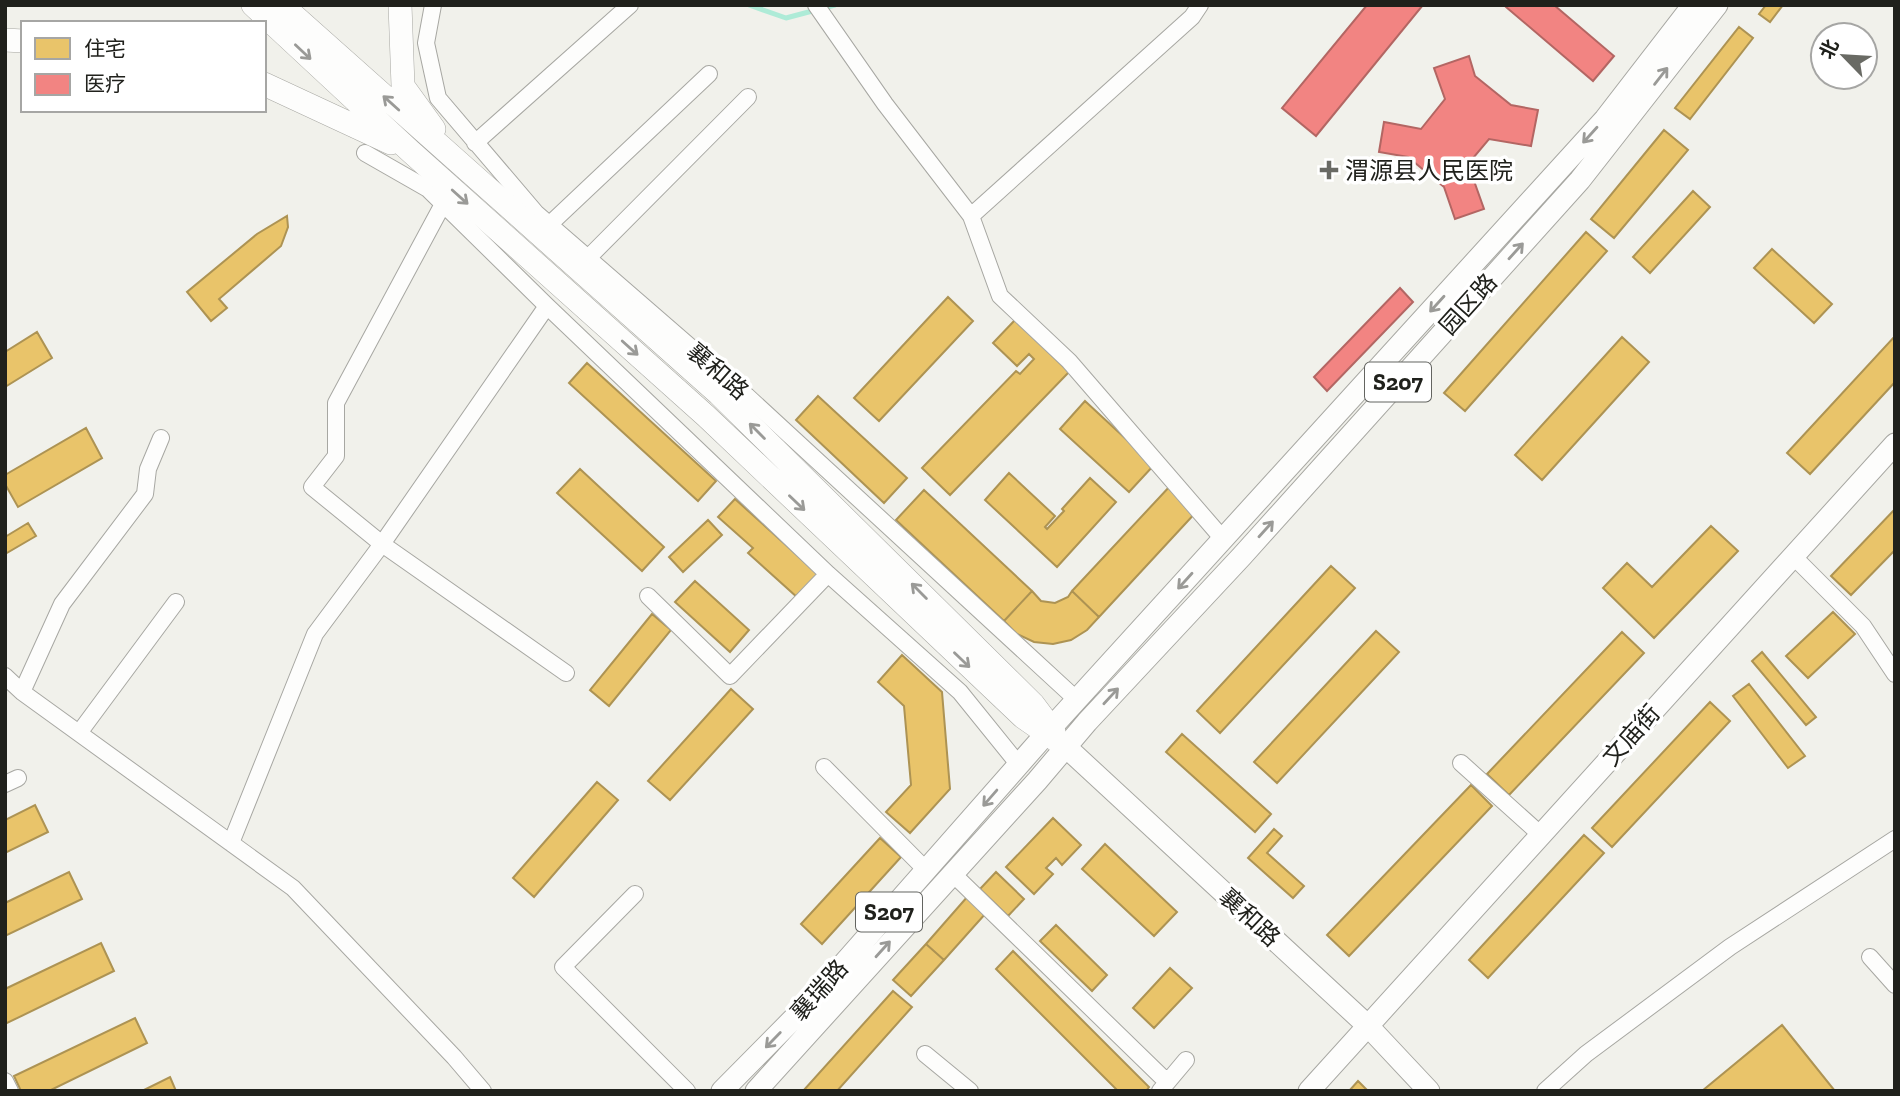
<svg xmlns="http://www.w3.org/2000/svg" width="1900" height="1096" font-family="'Zilla Slab','Noto Sans SC',serif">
<rect width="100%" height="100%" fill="#f1f1eb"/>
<path fill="#e9c46a" stroke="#ad9353" stroke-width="2" d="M1766 5H1783L1770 22 1759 14Z
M1739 27 1753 38 1690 119 1675 108Z
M1664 130 1688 150 1614 238 1591 219Z
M1693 191 1710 207 1650 273 1633 257Z
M287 216 288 227 281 246 219 299 227 308 211 321 187 292 257 234Z
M1586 232 1607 251 1465 411 1444 393Z
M1772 249 1832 304 1814 323 1754 268Z
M948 297 973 321 879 421 854 398Z
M1015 320 1069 372 950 495 922 468 1016 371 1020 374 1034 359 1029 354 1017 366 993 343Z
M37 332 52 358 5 387V352Z
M1895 336V382L1810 474 1787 453Z
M1622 337 1649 362 1542 480 1515 455Z
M587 363 716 481 698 501 569 383Z
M818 396 907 478 884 503 796 420Z
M1085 401 1154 465 1129 492 1060 429Z
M86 428 102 458 18 507 5 484V475Z
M580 469 664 547 642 571 557 493Z
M1009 473 1055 516 1045 527 1047 529 1064 511 1062 509 1090 478 1116 502 1057 567 985 500Z
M1171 485 1198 510 1099 617 1072 591Z
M924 490 1032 591 1004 621 896 520Z
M735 499 819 575 798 598 748 553 753 548 718 517Z
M1895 509V550L1851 595 1831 576Z
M708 520 722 535 683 572 669 557Z
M28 523 36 536 5 554V537Z
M1711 526 1738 551 1654 638 1603 588 1627 563 1652 587Z
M1331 566 1355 588 1220 733 1197 711Z
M695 581 749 630 730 652 675 602Z
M1032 591 1041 601 1055 603 1068 597 1072 591 1099 617 1087 630 1071 640 1053 644 1034 642 1017 634 1004 621Z
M1833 612 1855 634 1808 678 1786 656Z
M652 614 671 630 609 706 590 690Z
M1376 631 1399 652 1277 783 1254 762Z
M1622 632 1644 653 1509 795 1487 774Z
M1762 652 1816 717 1806 725 1752 661Z
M902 655 942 692 950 789 910 833 886 812 911 785 904 706 878 682Z
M1749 684 1805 756 1788 768 1733 696Z
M731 689 753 709 670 800 648 781Z
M1710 702 1730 721 1612 847 1592 828Z
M1182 734 1271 814 1255 832 1166 752Z
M597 782 618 800 534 897 513 878Z
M1471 785 1492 806 1349 956 1327 935Z
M35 805 48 832 5 853V820Z
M1053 818 1081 845 1062 865 1056 858 1046 868 1053 874 1034 894 1006 867Z
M1274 829 1282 836 1267 853 1304 886 1293 898 1248 858Z
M1584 835 1604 853 1488 978 1469 960Z
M880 838 901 857 822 944 801 924Z
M1105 844 1177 912 1154 936 1082 869Z
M69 872 82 899 5 936V903Z
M996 872 1024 899 1008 916 980 889Z
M968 896 986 913 944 960 926 944Z
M1056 925 1107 975 1092 991 1040 941Z
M101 943 114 971 5 1024V989Z
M926 944 944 960 911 996 893 980Z
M1013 951 1149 1087 1146 1091H1118L996 969Z
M1170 968 1192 988 1154 1028 1133 1008Z
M893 991 912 1007 837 1091H803Z
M135 1018 147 1043 49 1091H21L14 1076Z
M1782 1025 1835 1091H1702Z
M170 1077 176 1091H142Z
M1358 1081 1368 1091H1349Z"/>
<path fill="#f28482" stroke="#b36663" stroke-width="2" d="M1367 5H1423L1316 136 1282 108Z
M1507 5H1554L1614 56 1593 81 1506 7Z
M1469 56 1475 76 1511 105 1538 110 1531 146 1489 139 1468 164 1484 209 1455 219 1444 187 1408 157 1379 152 1384 122 1421 129 1445 99 1434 68Z
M1400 288 1413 302 1327 391 1314 377Z"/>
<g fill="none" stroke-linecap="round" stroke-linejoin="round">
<path stroke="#aeebd7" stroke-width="5" d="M749 5 786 18 835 5"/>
<g stroke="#a7a7a2" stroke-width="18">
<path id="minor" d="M433 5 426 43 438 98 536 213 747 396 1077 700
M816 5 885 104 971 216 1000 296 1069 361 1223 539
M475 143 630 5
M365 153 428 189 547 306 828 574 960 692 1019 765
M443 204 336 403V456L312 487 382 544 566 673
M971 216 1192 17 1200 5
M550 224 709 74
M588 258 748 97
M1793 556 1863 626 1895 674
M648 596 730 676 828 574
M5 676 22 692 293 888 454 1057 483 1091
M22 692 62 604 145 494 148 469 161 438
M79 733 176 602
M1461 763 1541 835
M824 767 926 870
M5 784 18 778
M231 843 315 634 382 544 547 306
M952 873 1167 1082
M635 894 563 967 687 1091
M1870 957 1895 985
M925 1054 970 1091
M5 1081 10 1091
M1160 1091 1186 1060
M1545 1091 1586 1054 1730 947 1895 839"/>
</g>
<g stroke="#a7a7a2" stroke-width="23">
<path id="major" d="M1066 747 1368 1026 1429 1091
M722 1091 809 1003 1051 728 1605 119 1693 5
M756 1091 1037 781 1087 722 1242 556 1580 180 1717 5
M1309 1091 1895 444"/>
</g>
<g stroke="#a7a7a2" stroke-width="24">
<path id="highway" d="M253 5 410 151 706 416 1023 717 1066 747
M282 5 719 394 1033 704 1054 732
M400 5 403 86 434 129
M5 40 23 41
M264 84 391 143"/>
</g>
<use href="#minor" stroke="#fdfdfc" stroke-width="16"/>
<use href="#major" stroke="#fdfdfc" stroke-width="21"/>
<use href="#highway" stroke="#fdfdfc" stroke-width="23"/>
</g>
<defs><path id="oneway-shaft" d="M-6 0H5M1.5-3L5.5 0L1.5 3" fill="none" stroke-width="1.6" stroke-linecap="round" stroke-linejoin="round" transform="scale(1.75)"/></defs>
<g stroke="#9a9a97">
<use href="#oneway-shaft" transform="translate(303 52) rotate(43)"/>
<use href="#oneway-shaft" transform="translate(1661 76) rotate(-52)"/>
<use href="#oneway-shaft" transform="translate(391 103) rotate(-138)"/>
<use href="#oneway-shaft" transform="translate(1590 135) rotate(132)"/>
<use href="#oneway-shaft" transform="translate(460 197) rotate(42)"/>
<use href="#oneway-shaft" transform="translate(1516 251) rotate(-48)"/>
<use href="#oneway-shaft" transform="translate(1437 304) rotate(132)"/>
<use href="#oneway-shaft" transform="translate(630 348) rotate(42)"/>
<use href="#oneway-shaft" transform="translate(757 431) rotate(-135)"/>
<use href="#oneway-shaft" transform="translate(797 503) rotate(44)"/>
<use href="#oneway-shaft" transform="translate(1266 529) rotate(-48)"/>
<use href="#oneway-shaft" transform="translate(1185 581) rotate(132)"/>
<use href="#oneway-shaft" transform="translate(919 591) rotate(-135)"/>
<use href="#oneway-shaft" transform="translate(962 660) rotate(44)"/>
<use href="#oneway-shaft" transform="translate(1111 696) rotate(-47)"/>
<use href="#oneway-shaft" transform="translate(990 798) rotate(131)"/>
<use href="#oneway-shaft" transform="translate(883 949) rotate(-48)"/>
<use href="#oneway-shaft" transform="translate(773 1040) rotate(134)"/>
</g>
<path fill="#696a64" stroke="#fff" stroke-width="2.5" d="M1325.5 159.5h7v7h7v7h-7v7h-7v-7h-7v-7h7z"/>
<g text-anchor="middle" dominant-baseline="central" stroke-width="7" stroke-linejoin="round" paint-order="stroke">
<g fill="#fff" stroke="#636460" stroke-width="2">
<rect x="1365" y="362.5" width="66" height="39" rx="5"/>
<rect x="856" y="892.5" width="66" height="39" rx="5"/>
</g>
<g font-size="23" font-weight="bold" fill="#20211c">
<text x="1398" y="382">S207</text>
<text x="889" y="912">S207</text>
</g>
<g font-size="24" fill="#20211c" stroke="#fff" text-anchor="start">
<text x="1345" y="170">渭源县人民医院</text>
</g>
<g font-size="24" fill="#20211c" stroke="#fff">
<text transform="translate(1468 304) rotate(-48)">园区路</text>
<text transform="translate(718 371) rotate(41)">襄和路</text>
<text transform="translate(1631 735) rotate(-48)">文庙街</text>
<text transform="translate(1250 917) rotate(43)">襄和路</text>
<text transform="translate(819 990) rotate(-48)">襄瑞路</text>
</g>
</g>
<rect width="1900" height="1096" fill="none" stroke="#20211c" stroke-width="14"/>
<rect x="21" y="21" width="245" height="91" fill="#ffffff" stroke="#a6a6a4" stroke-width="2"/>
<rect x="35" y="38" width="35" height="21" fill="#e9c46a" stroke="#a6a6a4" stroke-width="2"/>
<text x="84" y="56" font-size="21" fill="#20211c">住宅</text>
<rect x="35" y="74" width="35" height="21" fill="#f28482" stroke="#a6a6a4" stroke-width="2"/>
<text x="84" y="91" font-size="21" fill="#20211c">医疗</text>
<g transform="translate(1844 56) rotate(295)"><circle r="33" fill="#ffffff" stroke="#a6a6a4" stroke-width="2"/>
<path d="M0-5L12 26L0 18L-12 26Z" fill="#696a64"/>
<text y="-10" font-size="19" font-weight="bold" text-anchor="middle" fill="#20211c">北</text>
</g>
</svg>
